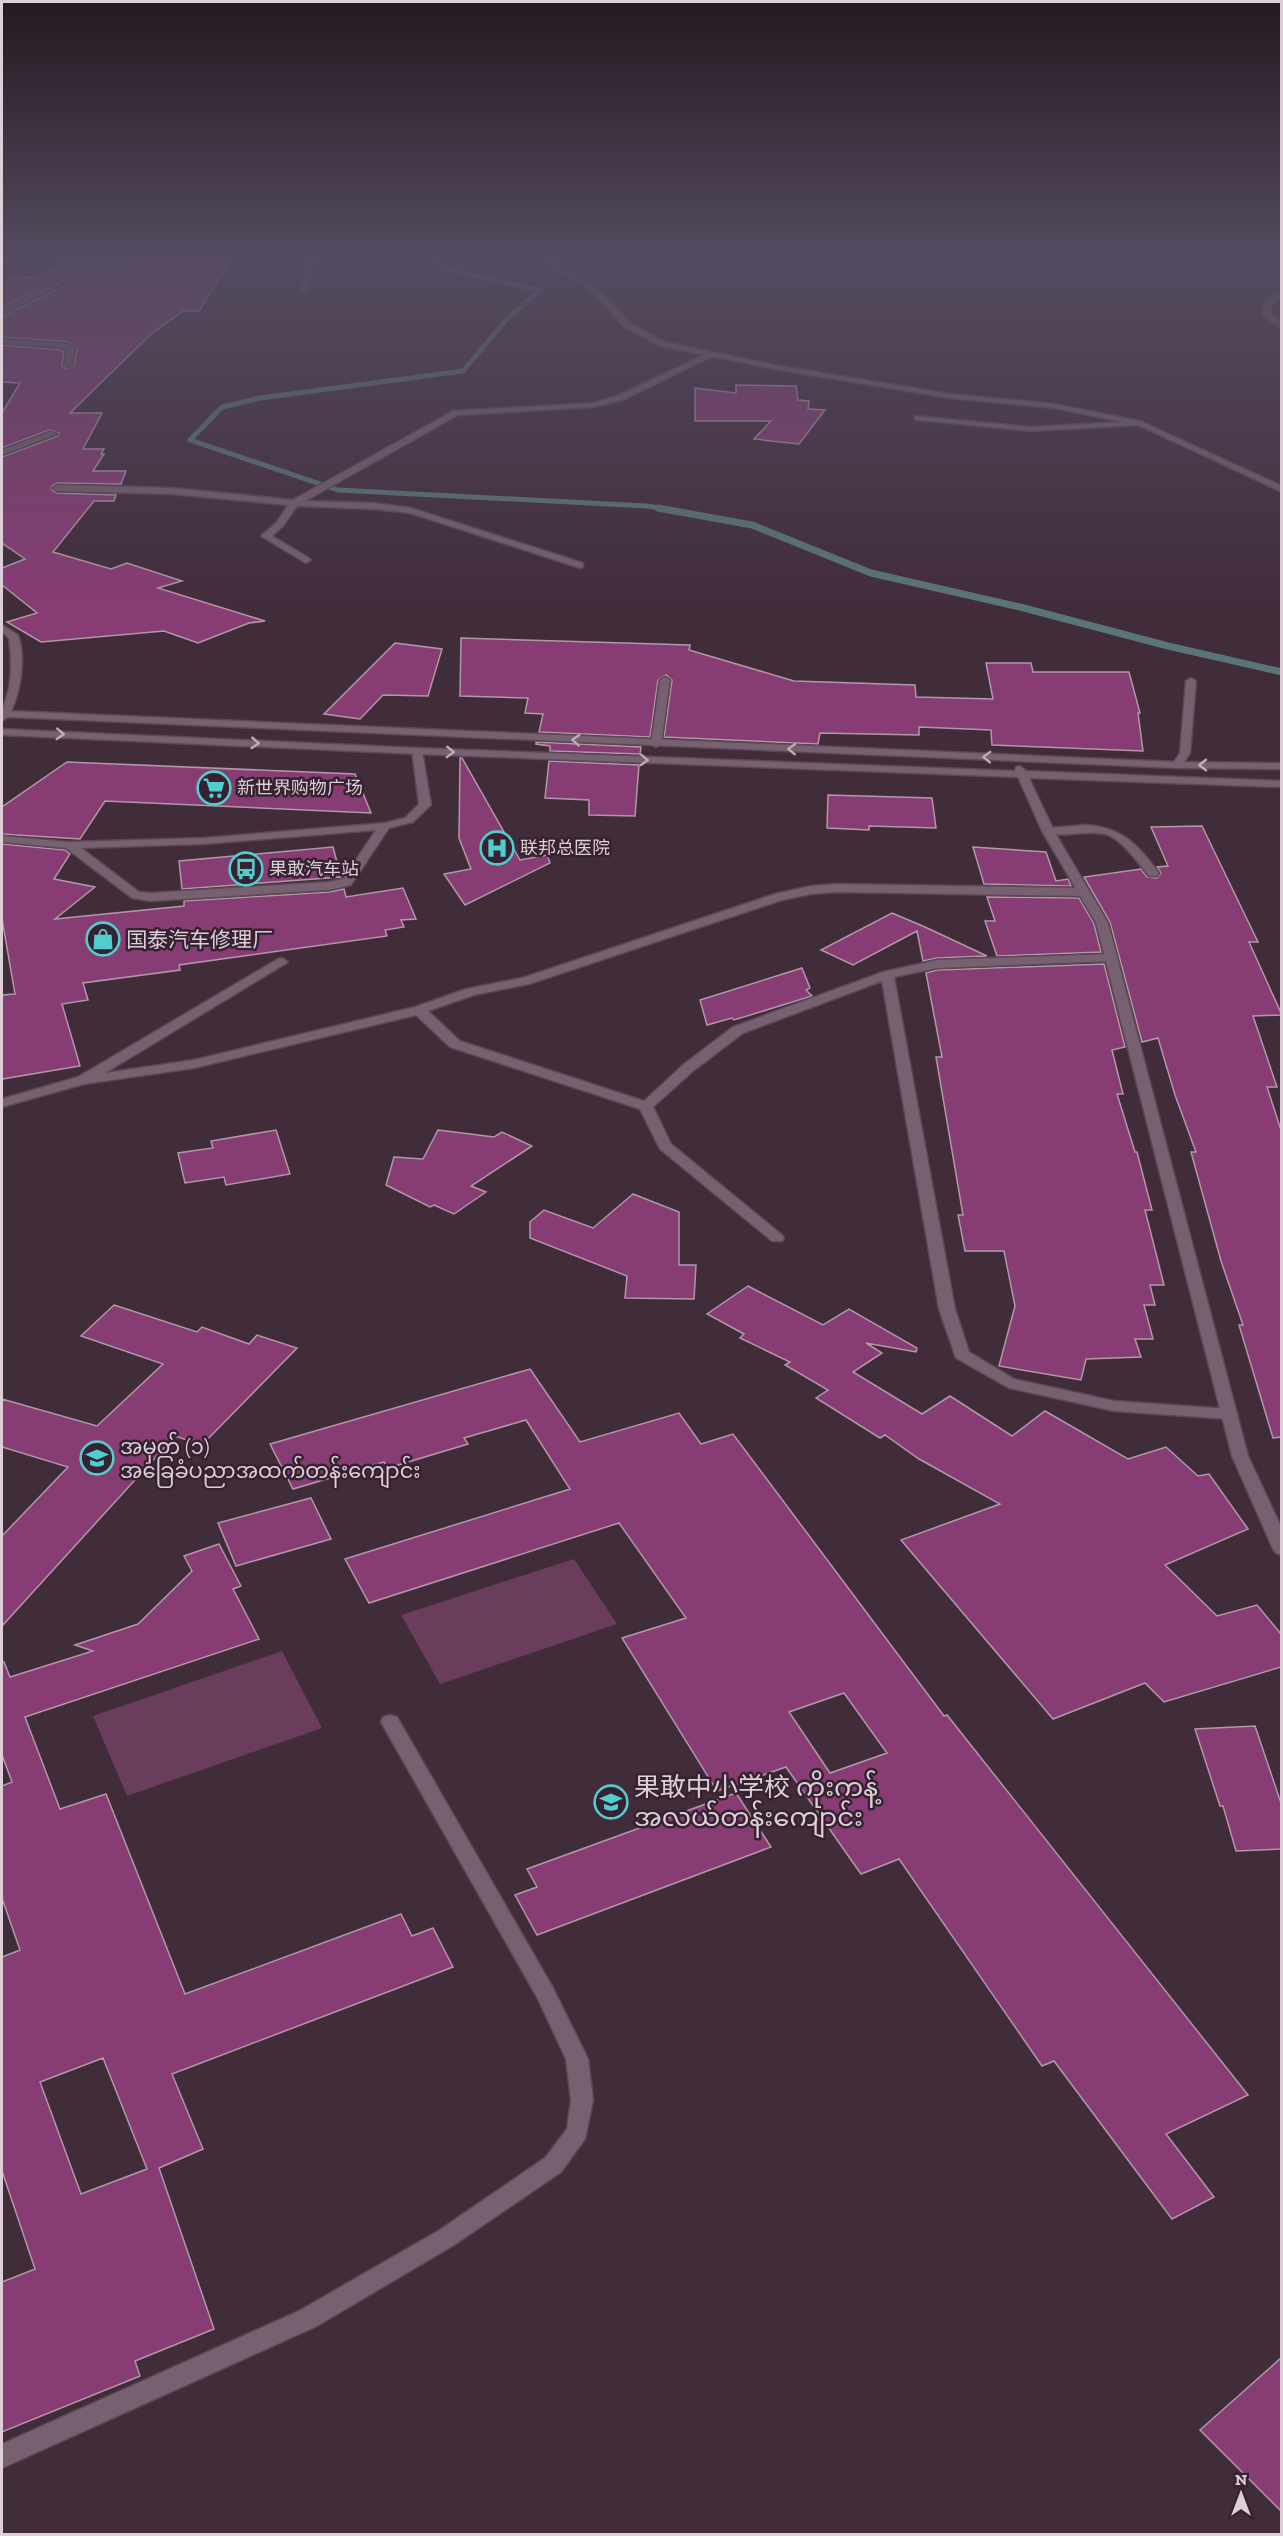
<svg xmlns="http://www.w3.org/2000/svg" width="1283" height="2536" font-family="'Zilla Slab','Noto Sans SC','Noto Sans Myanmar',serif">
<rect width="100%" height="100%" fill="#412c3a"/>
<path fill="#6a3d5d" d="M574 1559 617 1624 440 1684 401 1615Z
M282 1651 322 1728 127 1796 93 1716Z"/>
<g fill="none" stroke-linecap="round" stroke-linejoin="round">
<path stroke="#5a7578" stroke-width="5" d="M431 256 441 268 540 290 506 320 463 371 260 398 222 407 190 440 338 490 647 506 666 509"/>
<path stroke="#5a7578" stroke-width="7" d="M658 508 752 525 871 573 1020 607 1168 646 1282 672"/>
</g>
<path fill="#883c74" stroke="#b198a9" stroke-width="1.5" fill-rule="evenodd" d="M125 256 178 260 185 256H234L199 311H183L151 334 70 413H102L83 449H104L101 454H104L93 471H126L121 484 57 483 52 486V490L57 493 116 495 114 501H94L53 552 111 569 127 563 182 581 158 588 265 621 249 623 198 643 164 631 41 642 7 622 37 613 2 585V568L25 559 2 543V457L58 436 59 433 49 430 2 448V413L20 383 2 382V345L62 350 64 352 62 366 67 369 74 365 77 350 68 342 2 337V317Z
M71 259 94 261 2 308V284L17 276 37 278Z
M736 385 796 386 798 400 809 401 808 409 825 410 799 444 754 439 771 421H695V388L736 393Z
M461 638 690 645 689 650 794 681 915 685 916 697 993 699 986 663H1031L1033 672H1129L1140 713H1138L1143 751 992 745 991 730 919 727V735L820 733 818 744 664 737 672 680 666 675 658 680 650 737 539 732 543 714 525 713 528 698 460 696Z
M395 643 442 649 428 696 383 695 360 719 324 714Z
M536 742 641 747 640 754 550 751V746L536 744Z
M460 758H462L520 860 547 855 550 863 465 905 444 874 471 869 459 838Z
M549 761 639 765 635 816 589 815V800L545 798Z
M67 762 355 774 371 813 105 801 80 839 2 834V807Z
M828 795 932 798 936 828 869 826V830L827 828Z
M1202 826 1258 942H1249L1281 1013V1015L1253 1016 1277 1087H1267L1281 1130V1437L1273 1438 1239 1325H1243L1221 1261 1191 1152H1196L1175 1095 1158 1038 1142 1042 1110 922 1084 877 1141 869 1147 877 1157 878 1161 873 1157 867 1168 866 1151 827Z
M2 844 65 850 70 854 54 879 95 887 55 919 184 906V901L329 892 344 889 346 897 403 888 416 919 401 920 404 927 385 930 387 936 179 965 180 970 83 983 88 1000 62 1004 80 1066 2 1079V995L15 994 2 919Z
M333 847 341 877 182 889 179 861Z
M973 847 1046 852 1056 881 1068 879 1071 886 984 884Z
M987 897 1079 898 1094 924 1101 952 997 956 985 921H995Z
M892 913 925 927 987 956 937 958 923 961 917 931 853 965 821 950Z
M1104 964 1125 1047 1112 1050 1123 1094H1117L1135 1152H1137L1152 1210H1145L1164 1285H1150L1155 1305H1144L1153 1339H1135L1141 1357 1086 1359 1081 1380 999 1366 1015 1306 1004 1251H965L958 1215H963L936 1057H942L926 973 937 970Z
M802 968 810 988 806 990 812 996 734 1020 732 1018 707 1025 700 1000Z
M276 1130 290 1174 226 1185 224 1177 185 1183 178 1153 213 1148 211 1141Z
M438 1130 494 1137 502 1132 532 1146 471 1186 486 1192 454 1214 434 1205 430 1207 386 1185 394 1157 423 1159Z
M633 1194 679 1212V1265H696L694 1299 625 1298 627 1276 530 1238V1222L544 1210 593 1228Z
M748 1286 823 1325 849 1309 917 1348 916 1352 866 1343 882 1353 853 1372 922 1414 950 1396 1012 1436 1045 1411 1128 1459 1166 1447 1198 1476 1209 1474 1248 1529 1165 1565 1217 1616 1257 1605 1281 1634V1667L1164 1702 1145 1683 1053 1719 901 1540 1000 1504 919 1459 885 1435 880 1438 816 1398 828 1390 785 1365 790 1362 740 1338 744 1334 707 1314Z
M114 1305 197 1332 202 1327 249 1344 257 1335 297 1348 202 1445 175 1436 2 1626V1536L68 1467 2 1447V1399L97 1426 163 1364 81 1336Z
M530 1369 580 1442 679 1413 701 1444 733 1434 944 1716 947 1715 1248 2095 1166 2134 1214 2197 1172 2219 1054 2061 1042 2066 899 1859 861 1874 786 1767 717 1791 622 1638 686 1618 619 1523 369 1603 345 1559 570 1489 526 1420 464 1438 468 1444 388 1468 384 1462 293 1489 270 1444ZM844 1693 887 1753 830 1773 789 1712Z
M311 1498 331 1539 236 1566 218 1523Z
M219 1544 241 1586 233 1589 259 1639 25 1717 60 1809 106 1794 185 1994 401 1914 412 1936 433 1928 453 1967 172 2074 203 2149 159 2168 214 2329 135 2361 140 2376 2 2432V2282L35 2269 2 2171V1957L20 1950 2 1898V1786L12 1782 2 1755V1662H4L10 1677 93 1651 75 1645 138 1624 192 1571 184 1556ZM103 2058 147 2169 81 2194 40 2082Z
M1255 1726 1281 1803V1849L1236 1851 1223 1806H1220L1195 1729Z
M736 1793 771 1847 537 1935 515 1895 537 1887 527 1869Z
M1281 2358V2511L1200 2430Z"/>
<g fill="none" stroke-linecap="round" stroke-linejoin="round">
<g stroke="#5a4854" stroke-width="3">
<path id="lane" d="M312 256H318L306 290 299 292Z
M2 339 68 344 75 350 72 365 68 367 64 365 67 351 63 348 2 343Z
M708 353 715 355 625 399 594 407 458 415 305 501 374 503 411 508 583 563V567L580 568 410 513 374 509 297 506 283 526 272 536 309 558 311 560 306 563 261 536 277 522 288 505 172 494 57 491 53 488 57 485 172 488 293 500 453 411 594 403 619 395Z
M50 432 57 434 2 455V450Z
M665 677 670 680 661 744 656 747 651 744 660 680Z
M1191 678 1196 681 1190 753 1181 767 1177 768 1172 765 1180 753 1186 681Z
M417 748 422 751 431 805 413 822 389 828 351 885 329 890 150 901 132 898 66 848 2 842V836L69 842 204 838 385 823 405 818 419 804 412 751ZM376 830 343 879 329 882 150 893 139 892 81 848 204 844Z
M1086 825C1122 827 1138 845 1159 873L1157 876H1149C1137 862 1125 843 1108 835 1090 828 1053 840 1042 831L1048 828Z
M837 884 1084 888 1090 892 1084 896 837 892 811 894 782 900 529 984 474 995 428 1011 460 1041 644 1101 683 1065 733 1027 883 972 937 960 1115 954 1117 957 1111 961 937 968 894 977 955 1309 969 1352 1014 1379 1114 1401 1229 1409 1235 1410 1237 1414 1235 1418 1229 1419 1114 1411 1009 1388 956 1358 939 1309 882 981 743 1033 693 1071 653 1107 671 1144 782 1235 784 1238 782 1241H772L660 1149 640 1109 450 1047 416 1015 194 1068 84 1084 2 1107V1099L78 1077 278 959 282 958 288 962 105 1073 194 1060 415 1007 466 989 522 978 775 894 811 886Z
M390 1715 397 1717 553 1988 588 2059 593 2100 585 2139 561 2172 454 2245 315 2327 2 2468V2444L299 2311 438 2231 545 2158 567 2129 571 2100 566 2059 538 1999 381 1722 383 1717Z"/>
</g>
<g stroke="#5a4854" stroke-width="3">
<path id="street" d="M1282 293V298L1273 303 1270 313 1282 323V329L1262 314 1267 300Z
M915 416 1031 427 1140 421 1144 423 1140 425 1031 431 918 420H915Z"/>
</g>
<g stroke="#5a4854" stroke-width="3">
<path id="secondary" d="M108 256H117L2 315V310Z
M545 256H551L555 266 586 282 608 298 631 324 665 342 780 366 950 394 1054 404 1140 421 1282 486V492L1138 425 1054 408 950 398 780 370 660 346 625 328 602 302 582 284 550 268Z
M2 625 18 635C26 657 21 690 11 711L1177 762 1282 763V769L1177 768 8 717 2 721C1 710 6 700 9 688 12 671 11 655 9 638L2 632Z
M2 729 417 748 1015 771 1016 767 1020 766 1026 771 1282 781V787L1029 778 1054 831 1108 923 1248 1456 1282 1529V1555L1276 1553 1273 1549 1232 1456 1096 923 1042 831 1018 777 417 754 2 735Z"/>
</g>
<use href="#lane" fill="#77606f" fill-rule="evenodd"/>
<use href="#street" fill="#77606f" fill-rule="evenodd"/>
<use href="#secondary" fill="#77606f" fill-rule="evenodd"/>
</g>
<defs><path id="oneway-chevron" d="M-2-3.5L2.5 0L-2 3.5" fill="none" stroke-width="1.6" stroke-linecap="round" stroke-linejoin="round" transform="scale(1.5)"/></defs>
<g stroke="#beaeb8">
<use href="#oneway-chevron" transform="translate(60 734) rotate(3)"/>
<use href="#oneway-chevron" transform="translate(576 740) rotate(-177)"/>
<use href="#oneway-chevron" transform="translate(255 743) rotate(3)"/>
<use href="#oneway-chevron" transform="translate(792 749) rotate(-178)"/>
<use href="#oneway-chevron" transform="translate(450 752) rotate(2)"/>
<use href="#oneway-chevron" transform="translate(987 757) rotate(-178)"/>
<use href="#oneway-chevron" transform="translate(644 760) rotate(2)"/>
<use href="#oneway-chevron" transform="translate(1203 765) rotate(180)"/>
</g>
<linearGradient id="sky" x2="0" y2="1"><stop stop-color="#241820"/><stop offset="0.42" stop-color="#544b60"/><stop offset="1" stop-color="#544b60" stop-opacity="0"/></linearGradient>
<rect width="1283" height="611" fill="url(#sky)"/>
<defs>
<g id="supermarket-ring" transform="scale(1.725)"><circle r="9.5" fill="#362230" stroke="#52cdcd" stroke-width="1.5"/><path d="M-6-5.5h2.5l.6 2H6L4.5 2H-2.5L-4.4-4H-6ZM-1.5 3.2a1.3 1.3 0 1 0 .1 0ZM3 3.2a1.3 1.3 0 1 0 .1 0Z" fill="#52cdcd"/></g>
<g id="hospital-ring" transform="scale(1.725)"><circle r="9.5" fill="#362230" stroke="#52cdcd" stroke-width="1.5"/><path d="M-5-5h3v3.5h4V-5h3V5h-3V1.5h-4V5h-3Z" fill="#52cdcd"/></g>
<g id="bus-ring" transform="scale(1.725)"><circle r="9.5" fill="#362230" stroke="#52cdcd" stroke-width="1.5"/><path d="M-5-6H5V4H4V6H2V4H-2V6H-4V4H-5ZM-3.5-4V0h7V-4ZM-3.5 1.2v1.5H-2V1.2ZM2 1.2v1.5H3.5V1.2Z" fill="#52cdcd"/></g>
<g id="shop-ring" transform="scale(1.725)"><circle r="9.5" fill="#362230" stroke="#52cdcd" stroke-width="1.5"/><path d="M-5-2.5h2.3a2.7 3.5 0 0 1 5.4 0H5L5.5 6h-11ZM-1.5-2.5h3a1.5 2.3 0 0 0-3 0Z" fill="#52cdcd"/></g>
<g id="school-ring" transform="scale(1.725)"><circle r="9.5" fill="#362230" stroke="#52cdcd" stroke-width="1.5"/><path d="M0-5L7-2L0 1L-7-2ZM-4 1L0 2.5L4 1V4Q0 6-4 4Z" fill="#52cdcd"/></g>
</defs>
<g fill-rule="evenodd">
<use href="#supermarket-ring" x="214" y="788"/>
<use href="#hospital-ring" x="497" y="848"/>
<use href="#bus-ring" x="246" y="869"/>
<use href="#shop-ring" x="103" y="939"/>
<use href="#school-ring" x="97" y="1458"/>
<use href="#school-ring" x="611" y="1802"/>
</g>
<g text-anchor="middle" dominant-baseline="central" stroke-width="5" stroke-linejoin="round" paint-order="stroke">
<g font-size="18" fill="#dccfd7" stroke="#362230" text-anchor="start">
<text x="237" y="788">新世界购物广场</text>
<text x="520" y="848">联邦总医院</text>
<text x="269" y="869">果敢汽车站</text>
</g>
<g font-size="21" fill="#dccfd7" stroke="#362230" text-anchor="start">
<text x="126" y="939">国泰汽车修理厂</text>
<text x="120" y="1446">အမှတ် (၁)<tspan x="120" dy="24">အခြေခံပညာအထက်တန်းကျောင်း</tspan></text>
</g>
<g font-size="26" fill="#dccfd7" stroke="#362230" text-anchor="start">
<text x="634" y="1787">果敢中小学校 ကိုးကန့်<tspan x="634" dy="30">အလယ်တန်းကျောင်း</tspan></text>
</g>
</g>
<rect width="1283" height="2536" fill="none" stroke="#dccfd7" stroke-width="6"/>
<g transform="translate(1241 2494)" stroke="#362230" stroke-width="4.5" paint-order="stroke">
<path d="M0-4.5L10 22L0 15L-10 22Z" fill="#dccfd7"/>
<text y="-9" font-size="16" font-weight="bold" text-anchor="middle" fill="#dccfd7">N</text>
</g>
</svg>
